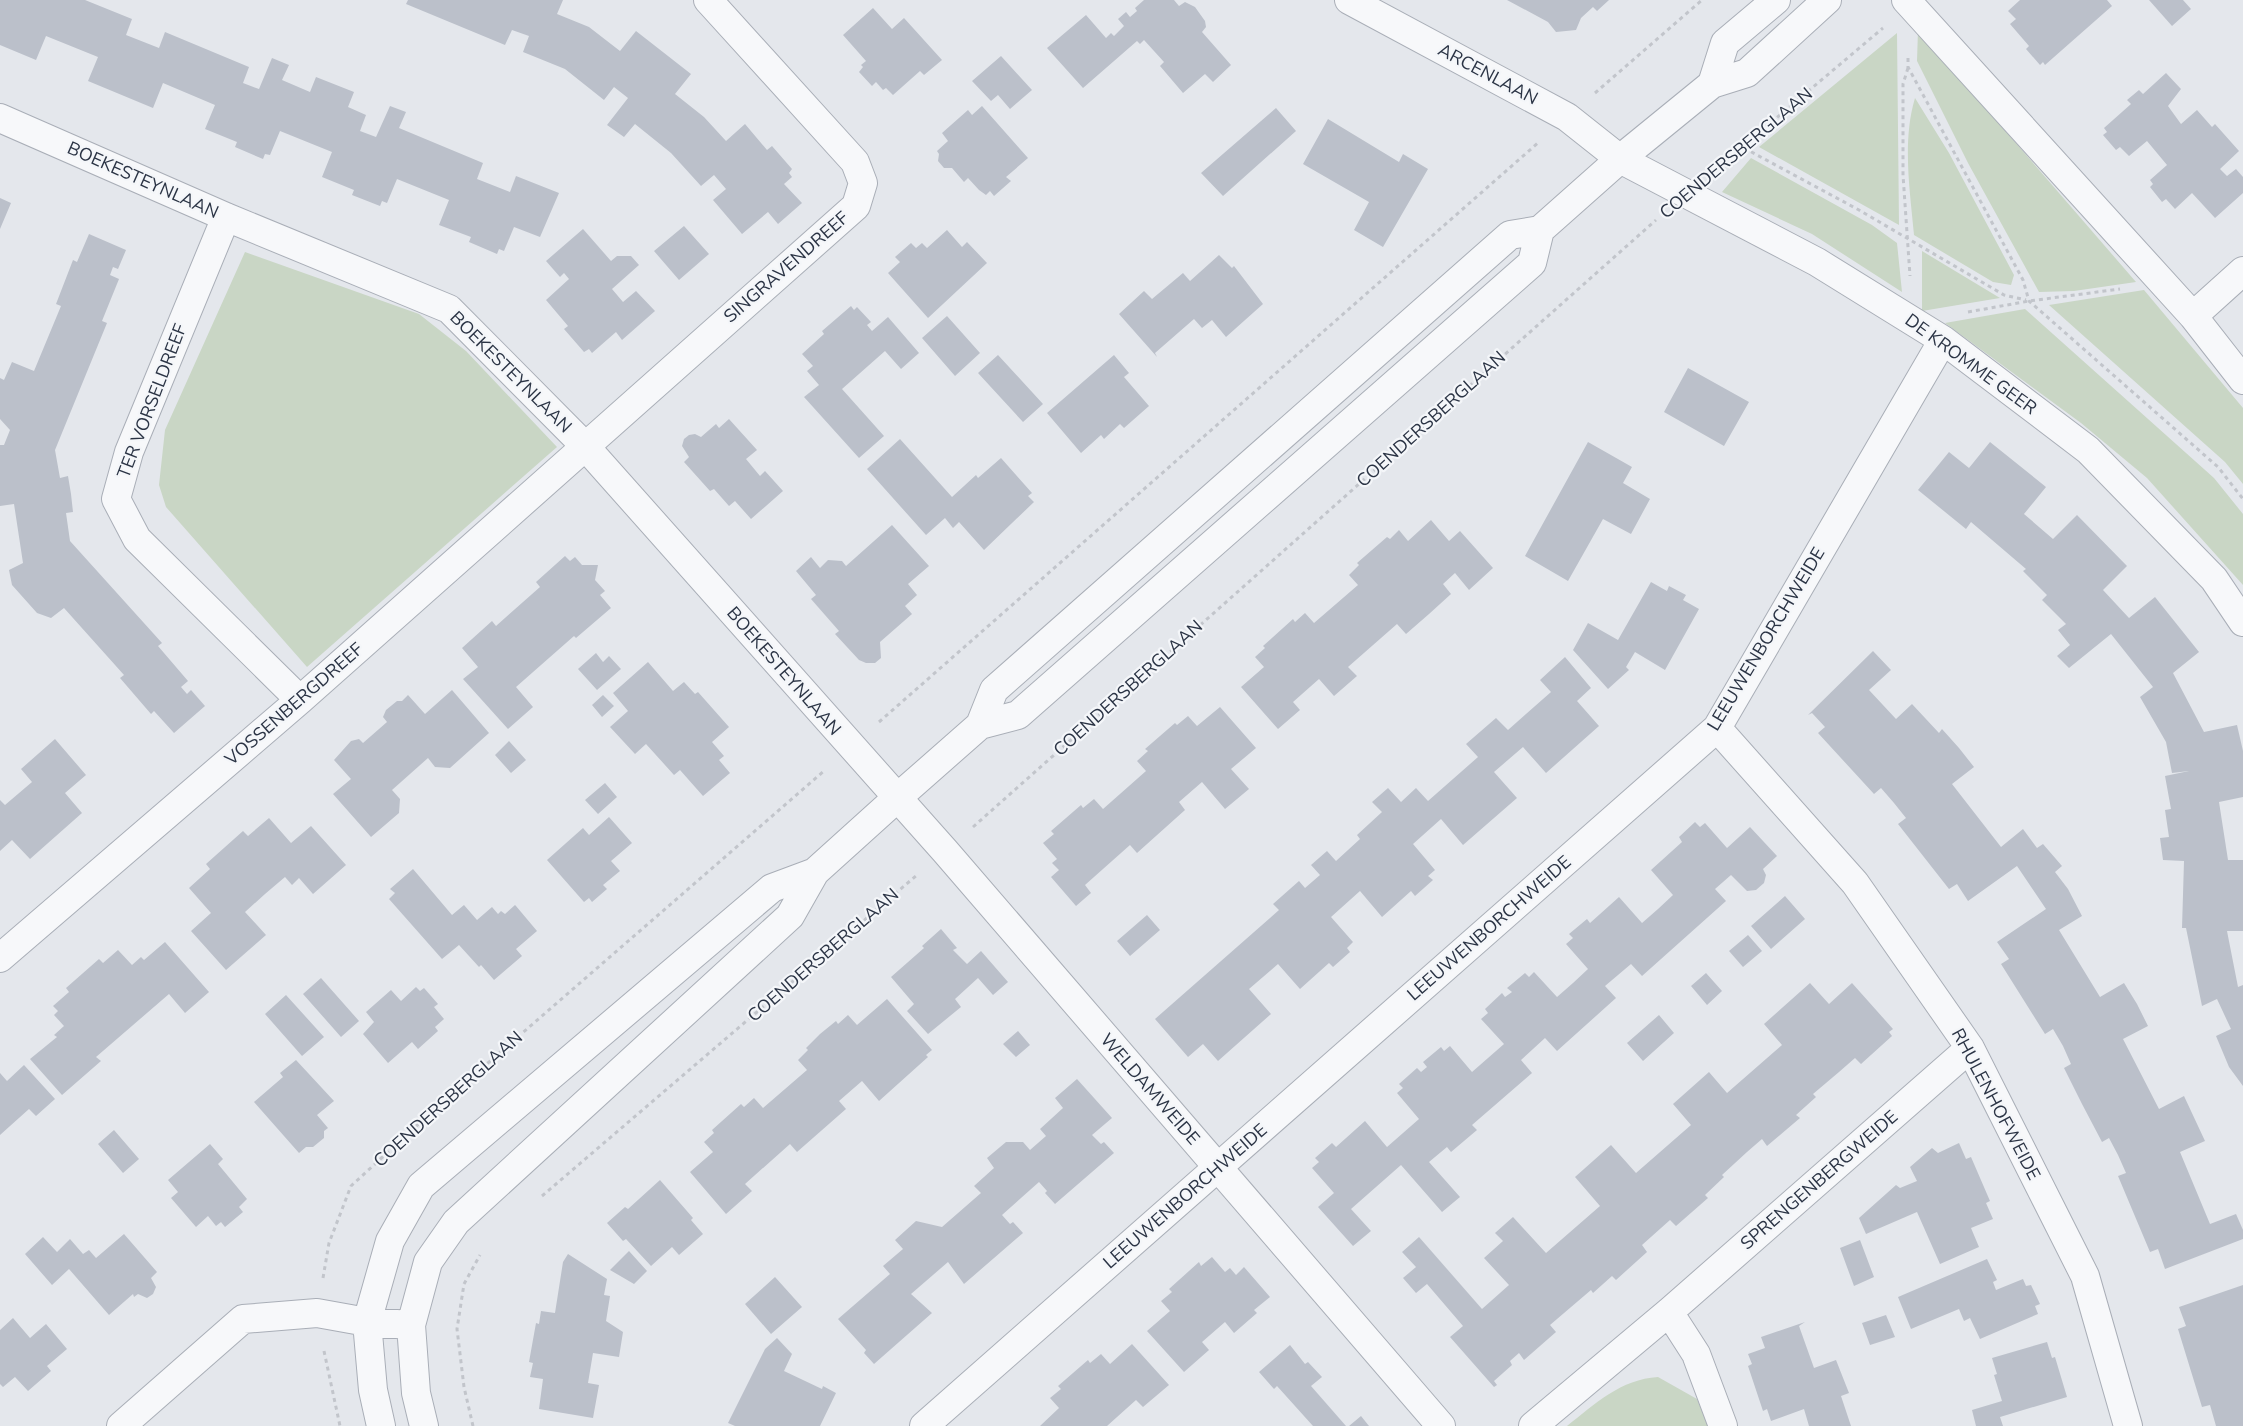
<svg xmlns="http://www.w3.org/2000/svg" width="2243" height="1426" font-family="'Nunito Sans',sans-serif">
<rect width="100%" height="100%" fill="#e4e7ec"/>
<path fill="#c9d6c5" d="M1918 30 2136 282 2074 291 2039 292 1968 163 1917 61Z
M1897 33 1899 225 1759 147Z
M1915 98 1949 153 2014 275 2011 285 1993 282 1914 235C1910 191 1902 141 1915 98Z
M1751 158 1872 225 1897 243 1902 292 1812 234 1722 192Z
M1922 251 2000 298 1922 311Z
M245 252 419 314 466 351 557 447 307 667 166 507 159 485 165 430Z
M2144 290 2243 408V484L2225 462 2049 305Z
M2025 309 2214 478 2243 514V585L2147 478 2081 423 1945 323Z
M1658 1377 1697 1399 1708 1426H1567C1595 1404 1621 1379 1658 1377Z"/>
<path fill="#bbc0ca" d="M0 0H85L132 19 126 35 159 48 165 32 249 67 243 83 259 89 272 58 289 65 282 80 310 92 316 77 354 92 348 107 366 115 360 131 376 137 390 106 406 112 399 128 483 163 477 179 510 192 516 176 559 193 540 237 514 227 504 251 499 249 497 254 469 242 471 237 439 225 449 200 397 179 387 203 382 201 380 206 352 195 354 190 322 177 332 152 280 131 270 155 265 154 263 159 235 147 237 142 205 129 215 105 163 83 153 108 88 81 98 57 46 36 36 60 0 45Z
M408 0H563L557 14 589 27 620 51 636 31 691 74 675 94 704 117 726 141 745 124 767 150 772 146 792 169 789 173 792 177 784 184 802 203 778 224 768 212 742 234 713 200 726 189 714 175 701 186 671 153 635 124 624 137 607 125 628 98 614 87 604 100 565 69 523 52 529 36 512 30 505 45 406 4Z
M1144 0H1174L1179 6 1185 2 1195 7 1205 21 1206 27 1202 32 1231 65 1213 82 1205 74 1183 93 1160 66 1164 62 1144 40 1140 44 1137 41 1083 88 1047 48 1086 15 1106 38 1111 33 1114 36 1124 26 1118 19 1126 12 1130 17 1137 11 1135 8Z
M1507 0H1609L1597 11 1593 7 1581 18 1576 30 1556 32 1548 22Z
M2020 0H2107L2112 6 2045 65 2043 62 2040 65 2026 49 2029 46 2010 24 2016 19 2008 11Z
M2149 0H2183L2191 9 2172 26Z
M873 8 892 29 904 18 942 60 924 75 920 71 893 95 886 88 883 90 876 82 872 86 859 72 863 67 861 65 866 61 843 35Z
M1001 56 1032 90 1010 109 998 95 991 101 972 81Z
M2166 73 2181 89 2168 106 2181 124 2197 110 2212 127 2215 124 2239 151 2220 169 2227 176 2236 169 2243 177V193L2215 218 2192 193 2175 209 2166 199 2162 202 2150 187 2153 184 2150 180 2167 165 2147 141 2129 156 2120 147 2116 150 2103 135 2107 132 2104 128 2131 104 2127 100 2139 90 2143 94Z
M982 106 1028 158 1006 177 1011 181 994 196 990 191 986 195 979 190 968 178 964 182 952 168H944L938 161 939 154 937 151 948 141 942 133 968 110 972 115Z
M1276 108 1296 131 1223 196 1201 173Z
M1328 119 1399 162 1403 154 1428 169 1383 247 1354 230 1369 202 1303 164Z
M0 198 11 203 0 229Z
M684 226 709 254 679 280 654 251Z
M583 229 611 261 617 256H631L639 265 612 289 623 302 636 291 655 311 622 340 616 332 592 353 589 349 584 352 564 329 568 326 546 300 569 279 564 273 560 277 546 261Z
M947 230 962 247 967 242 987 263 928 318 888 273 900 262 895 257 911 243 916 248 922 243 927 248Z
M89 234 126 250 118 269 113 267 110 275 119 279 102 321 107 323 55 450 60 478 68 476 71 494 73 512 66 513 70 541 162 643 158 646 188 681 181 687 187 694 191 690 205 706 174 733 154 711 151 714 120 678 124 675 64 608 51 618 37 613 12 585 9 570 23 563 14 504 0 506V445H4L10 430 0 419V378L4 380 12 362 34 371 61 306 56 304 73 260 77 262Z
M1219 255 1232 268 1234 266 1263 304 1226 337 1212 320 1202 328 1194 319 1155 353 1157 357 1119 314 1144 291 1152 299 1183 273 1190 281Z
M851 306 854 310 857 307 871 322 867 325 872 331 888 317 919 353 901 369 885 351 842 389 884 436 859 458 804 397 819 385 807 371 813 366 802 354 824 334 822 331Z
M947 316 980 353 955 376 922 338Z
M998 355 1043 404 1023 422 978 373Z
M1114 355 1129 373 1124 377 1149 406 1124 428 1120 424 1104 439 1101 435 1081 453 1047 413Z
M1688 368 1749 402 1724 446 1664 412Z
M729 419 757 450 746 459 760 476 765 471 783 491 751 519 735 501 729 506 714 489 710 491 684 462 689 457 682 446 684 439 689 435 695 434 701 437 716 424 719 428Z
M900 439 952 497 976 475 978 478 1001 458 1032 493 1028 496 1034 502 984 550 959 522 953 528 945 518 926 535 867 469Z
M1588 442 1632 467 1623 483 1650 499 1631 534 1603 519 1568 581 1525 556Z
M1990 442 2046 487 2024 514 2053 539 2077 515 2127 566 2103 590 2129 618 2155 597 2199 652 2173 673 2204 732 2237 725 2243 751V797L2219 802 2228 860H2243V931H2227L2238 987 2243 985V1086L2229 1067 2216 1036 2231 1029 2217 999 2202 1006 2186 928H2182L2184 861 2163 860 2160 838 2169 837 2165 810 2171 809 2165 776 2189 771 2172 773 2166 742 2140 697 2153 687 2111 634 2069 668 2057 656 2070 645 2058 630 2066 624 2042 600 2047 595 2023 571 2026 569 1971 522 1966 529 1918 490 1949 452 1969 468Z
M1431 520 1449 541 1460 531 1493 568 1469 590 1455 573 1443 584 1451 594 1429 614 1406 634 1397 624 1348 667 1357 676 1334 696 1319 679 1293 702 1300 710 1278 729 1241 687 1264 667 1255 657 1265 648 1263 646 1293 619 1295 622 1305 613 1314 623 1358 585 1349 575 1359 565 1357 563 1387 537 1390 539 1399 530 1408 541Z
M892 525 929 566 908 584 917 595 905 606 912 614 880 642 881 658 875 663H866L859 660 835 634 839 631 811 599 816 595 796 571 811 557 820 568 828 560 842 561 846 566Z
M565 556 570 561 575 557 582 565H598L595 580 605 591 600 595 611 608 576 638 574 636 516 687 533 707 508 729 463 679 478 667 462 648 492 621 496 626 540 587 536 582Z
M1651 582 1667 591 1669 586 1686 595 1683 600 1699 609 1665 670 1635 652 1626 667 1629 670 1608 689 1573 650 1588 623 1618 640Z
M1873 651 1891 670 1869 690 1896 719 1912 704 1939 733 1942 729 1959 748 1974 767 1952 784 2001 847 2023 829 2037 848 2043 844 2062 866 2055 872 2068 889 2082 916 2059 930 2100 997 2124 983 2137 1004 2148 1026 2123 1039 2159 1109 2184 1096 2205 1141 2180 1152 2210 1224 2236 1214 2243 1230V1239L2165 1269 2158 1249 2150 1252 2118 1176 2126 1173 2118 1155 2109 1138 2102 1142 2082 1104 2064 1068 2071 1064 2063 1046 2053 1029 2045 1034 2001 964 2009 959 1997 942 2046 909 2017 866 1968 901 1957 884 1949 889 1898 824 1906 818 1894 803 1881 788 1874 794 1818 733 1825 727 1812 713 1808 715Z
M596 653 603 662 609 656 621 669 597 690 578 669Z
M1565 657 1591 688 1577 701 1599 726 1546 773 1523 747 1494 772 1517 798 1463 845 1441 819 1413 844 1435 870 1428 876 1433 880 1415 896 1411 891 1382 917 1360 891 1331 917 1353 942 1347 948 1350 952 1333 967 1329 963 1300 989 1278 964 1249 989 1271 1014 1218 1061 1203 1044 1188 1057 1155 1019 1279 910 1273 904 1299 881 1305 888 1320 875 1311 865 1327 851 1336 861 1360 839 1357 835 1382 812 1372 802 1388 788 1401 802 1416 788 1428 801 1478 757 1466 744 1496 718 1508 730 1551 692 1540 680Z
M648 662 673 691 684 682 695 694 698 692 729 727 712 742 724 756 719 760 730 773 703 796 680 770 674 775 646 744 635 754 610 727 628 711 613 693Z
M452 690 489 733 450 768 435 767 428 758 392 790 400 799 399 813 371 837 333 794 351 779 334 760 351 741 359 739 363 743 387 722 383 717 386 710 397 701H402L408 695 425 714Z
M603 695 614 706 602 717 592 705Z
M1220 707 1256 748 1231 769 1249 789 1225 809 1202 782 1179 802 1185 810 1137 853 1130 845 1085 885 1091 893 1076 906 1051 877 1059 870 1052 863 1057 859 1043 843 1054 834 1051 831 1081 805 1083 808 1094 799 1103 809 1146 771 1137 761 1148 751 1145 749 1175 723 1177 725 1188 716 1197 726Z
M55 739 86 775 65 793 82 813 30 859 12 840 0 851V800L5 805 32 782 21 769Z
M509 741 526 760 511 773 495 755Z
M605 783 617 797 598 814 585 800Z
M609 817 632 843 611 861 620 871 603 885 607 889 592 902 589 898 584 902 547 860 583 828 589 835Z
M269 818 291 843 311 826 346 865 313 894 299 878 292 885 285 877 265 894 245 912 266 935 226 970 191 931 211 913 189 888 210 869 206 864 243 831 248 836Z
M1695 822 1700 827 1705 823 1727 848 1750 827 1777 856 1763 869 1766 875 1764 883 1756 890 1747 891 1731 875 1715 889 1726 901 1642 976 1631 964 1605 986 1616 998 1557 1051 1545 1038 1521 1060 1532 1073 1472 1125 1477 1130 1451 1152 1447 1147 1429 1162 1460 1197 1442 1212 1401 1165 1351 1209 1371 1231 1353 1246 1318 1207 1334 1193 1312 1168 1319 1162 1315 1158 1332 1143 1336 1147 1365 1121 1387 1147 1419 1119 1397 1093 1403 1088 1399 1084 1417 1068 1421 1072 1427 1067 1423 1062 1441 1047 1444 1051 1450 1046 1472 1072 1504 1044 1481 1019 1488 1013 1485 1009 1502 993 1505 997 1512 992 1507 988 1525 973 1529 977 1534 972 1557 997 1573 983 1588 969 1566 944 1573 938 1569 934 1587 919 1590 923 1619 897 1642 923 1658 909 1673 895 1651 870 1682 842 1679 837Z
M413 869 452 915 464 905 477 920 492 907 498 914 501 911 505 914 515 905 516 906 537 931 516 949 522 956 494 980 481 965 479 967 459 945 442 959 389 899 395 893 390 889Z
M1785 896 1805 919 1771 949 1751 926Z
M1147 915 1160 930 1130 956 1117 941Z
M941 929 957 948 953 950 967 964 981 951 1008 982 993 995 978 978 955 999 961 1007 928 1034 907 1011 914 1004 891 977 924 948 922 946Z
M1748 935 1762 951 1743 967 1729 951Z
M165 942 209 992 185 1013 169 994 96 1057 101 1061 62 1095 30 1059 57 1037 54 1035 64 1026 54 1015 58 1011 53 1006 69 992 66 988 99 959 103 963 118 950 132 965 141 957 144 960Z
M1706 973 1722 991 1707 1005 1691 986Z
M321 978 359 1021 341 1037 303 994Z
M1810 983 1829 1004 1852 983 1893 1029 1889 1032 1892 1036 1861 1064 1855 1058 1839 1072 1813 1094 1816 1097 1796 1115 1800 1118 1767 1146 1762 1139 1747 1152 1722 1175 1724 1177 1705 1195 1708 1198 1676 1226 1670 1220 1642 1245 1647 1252 1616 1280 1612 1276 1593 1293 1591 1290 1550 1325 1556 1332 1524 1360 1519 1353 1510 1361 1512 1365 1494 1381 1497 1385 1494 1387 1450 1337 1463 1326 1427 1284 1416 1293 1403 1278 1416 1267 1402 1252 1419 1237 1482 1309 1509 1285 1484 1258 1503 1241 1495 1233 1513 1217 1546 1253 1600 1206 1575 1177 1611 1145 1636 1173 1691 1125 1673 1104 1709 1072 1727 1093 1782 1045 1764 1024Z
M416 987 420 991 424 988 438 1004 434 1007 444 1019 435 1027 438 1031 418 1049 412 1042 388 1063 363 1034 374 1022 366 1012 391 990 401 1001Z
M286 995 324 1037 302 1056 265 1014Z
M887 999 932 1050 926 1055 928 1057 879 1101 862 1081 839 1101 846 1109 797 1152 790 1144 745 1184 752 1191 726 1214 690 1172 713 1152 704 1142 714 1133 712 1130 741 1104 744 1107 754 1098 763 1108 807 1070 798 1060 808 1050 806 1048 820 1034 836 1021 838 1024 848 1015 857 1025Z
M1659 1015 1674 1033 1643 1061 1627 1043Z
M1018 1031 1030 1045 1016 1057 1003 1044Z
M296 1060 334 1101 317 1115 328 1128 324 1131V1138L313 1147H306L299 1153 254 1102 283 1077 280 1073Z
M24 1065 55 1099 36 1116 29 1109 0 1135V1073L7 1081Z
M1077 1079 1112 1118 1092 1135 1101 1144 1104 1142 1114 1153 1055 1204 1045 1193 1047 1191 1039 1182 1021 1198 1002 1215 1010 1224 1013 1222 1023 1233 964 1284 948 1262 911 1294 932 1313 874 1364 864 1353 866 1350 838 1319 890 1274 883 1266 903 1249 895 1240 916 1221 942 1227 981 1193 974 1186 994 1168 987 1158 1006 1142H1023L1030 1150 1046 1136 1040 1129 1063 1108 1055 1098Z
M114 1130 139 1159 123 1173 98 1144Z
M1959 1143 1966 1159 1971 1157 1990 1201 1986 1203 1993 1219 1971 1228 1979 1247 1940 1264 1917 1212 1866 1234 1859 1218 1896 1185 1900 1188 1917 1181 1910 1167 1932 1148 1938 1153Z
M210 1144 223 1159 218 1164 247 1199 239 1207 243 1212 225 1227 221 1222 216 1226 208 1216 196 1227 171 1198 178 1192 168 1180Z
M660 1180 693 1218 691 1220 703 1234 679 1255 672 1247 651 1266 626 1239 623 1241 607 1223 625 1207 628 1209Z
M124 1234 157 1272 151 1278 156 1287 153 1294 147 1298 138 1294 134 1297 133 1294 109 1315 69 1269 52 1285 25 1254 43 1237 57 1252 70 1239 83 1254 89 1250 96 1258Z
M1860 1240 1874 1277 1854 1286 1840 1248Z
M629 1251 647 1271 634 1284 610 1270Z
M568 1254 607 1279 604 1295 610 1296 606 1321 623 1332 619 1357 593 1353 588 1383 599 1385 593 1418 539 1409 543 1379 530 1377 533 1363 529 1362 536 1323 539 1324 541 1311 555 1313 563 1262Z
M1212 1257 1225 1272 1230 1268 1236 1275 1244 1267 1270 1297 1254 1310 1257 1313 1234 1333 1225 1322 1202 1342 1209 1350 1184 1372 1147 1331 1170 1311 1161 1301 1172 1292 1169 1289 1199 1262 1201 1266Z
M1987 1259 1997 1280 1993 1282 1996 1290 2023 1279 2026 1286 2031 1285 2040 1304 2035 1306 2038 1314 1980 1339 1970 1318 1964 1321 1959 1309 1911 1329 1898 1297Z
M775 1277 802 1307 771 1334 745 1304Z
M2243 1285V1426H2216L2210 1405 2202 1407 2178 1329 2186 1326 2179 1307Z
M1886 1315 1895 1337 1870 1345 1862 1323Z
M13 1318 30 1338 46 1324 67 1349 47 1366 51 1371 28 1391 15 1377 3 1387 0 1384V1330Z
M1805 1322 1799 1326 1814 1368 1836 1360 1849 1393 1841 1396 1851 1426H1809L1804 1409 1771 1421 1767 1409 1763 1411 1748 1366 1752 1364 1748 1354 1765 1348 1761 1337Z
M777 1338 792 1354 784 1371 822 1389 823 1386 836 1393 820 1426H735L728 1423 765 1349Z
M2047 1342 2052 1358 2055 1357 2067 1397 2000 1417 2003 1426H1976L1972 1410 2002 1401 1994 1375 1997 1374 1992 1358Z
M1132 1344 1169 1385 1143 1407 1136 1400 1107 1426H1040L1059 1408 1050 1398 1061 1389 1058 1386 1088 1360 1090 1363 1101 1354 1110 1364Z
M1290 1345 1305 1364 1308 1362 1322 1377 1311 1386 1346 1426H1313L1277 1386 1274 1389 1259 1372Z
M1361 1416 1369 1426H1349Z"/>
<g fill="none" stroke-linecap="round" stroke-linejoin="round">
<g stroke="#a9aeb7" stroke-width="30">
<path id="minor" d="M1349 0 1567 117 1620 159 1817 262 1943 340 2088 450 2214 579 2243 622
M1906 0 2193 316 2243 380
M1712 84 1725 43 1776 0
M0 118 226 217 449 309 584 445 945 851 1441 1426
M226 217 129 452 116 499 137 539 300 700
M2193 316 2243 271
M980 725 994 690 1510 235 1540 230 1620 159 1712 84 1747 73 1827 0
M1717 728 1855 883 1970 1048 2085 1276 2128 1426
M0 958 300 700 856 206 863 183 855 162 708 0
M1669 1312 1696 1354 1723 1426
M121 1426 243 1319 317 1313 367 1322 411 1325
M381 1426 373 1390 367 1322 390 1241 421 1186 772 888 815 872
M424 1426 416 1393 411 1325 428 1262 456 1222 790 916 815 872 897 798 980 725 1018 715 1532 263 1540 230
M924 1426 1717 728 1943 340
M1533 1426 1669 1312 1970 1048"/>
</g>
<path stroke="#c2c5cb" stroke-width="3" stroke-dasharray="4 4" stroke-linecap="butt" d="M1908 58V67L2023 280 2029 301 2218 467 2243 499
M1908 68 1903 84V175L1910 276
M1595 93 1702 0
M1744 148 1859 210 2004 295 2026 300
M1716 169 1883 28
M1968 312 2029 301 2120 289
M879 722 1539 142
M973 827 1656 220
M542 1196 917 875
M323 1278 329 1243 351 1186 436 1108 824 771
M324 1351 340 1426
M473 1426 464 1387 457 1329 464 1284 480 1255"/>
<use href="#minor" stroke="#f7f8fa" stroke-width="28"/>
</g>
<g text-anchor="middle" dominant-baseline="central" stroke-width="4.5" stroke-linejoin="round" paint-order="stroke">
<g font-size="18" fill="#2b3445" stroke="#f4f6f9">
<text transform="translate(1488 74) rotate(28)">ARCENLAAN</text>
<text transform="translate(1736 153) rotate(-40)">COENDERSBERGLAAN</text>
<text transform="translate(143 180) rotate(24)">BOEKESTEYNLAAN</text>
<text transform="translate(786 267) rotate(-41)">SINGRAVENDREEF</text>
<text transform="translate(1971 364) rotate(36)">DE KROMME GEER</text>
<text transform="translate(511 372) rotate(45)">BOEKESTEYNLAAN</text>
<text transform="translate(152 401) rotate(-69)">TER VORSELDREEF</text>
<text transform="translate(1431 419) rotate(-42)">COENDERSBERGLAAN</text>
<text transform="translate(1766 639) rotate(-59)">LEEUWENBORCHWEIDE</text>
<text transform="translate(784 671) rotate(49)">BOEKESTEYNLAAN</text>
<text transform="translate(1128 688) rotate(-42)">COENDERSBERGLAAN</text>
<text transform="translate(294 704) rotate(-41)">VOSSENBERGDREEF</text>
<text transform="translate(1489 928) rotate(-41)">LEEUWENBORCHWEIDE</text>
<text transform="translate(823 955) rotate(-41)">COENDERSBERGLAAN</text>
<text transform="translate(1150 1089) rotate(49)">WELDAMWEIDE</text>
<text transform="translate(448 1099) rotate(-42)">COENDERSBERGLAAN</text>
<text transform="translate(1996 1104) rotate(62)">RHULENHOFWEIDE</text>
<text transform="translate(1819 1180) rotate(-41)">SPRENGENBERGWEIDE</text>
<text transform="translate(1185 1196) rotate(-41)">LEEUWENBORCHWEIDE</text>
</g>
</g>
</svg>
